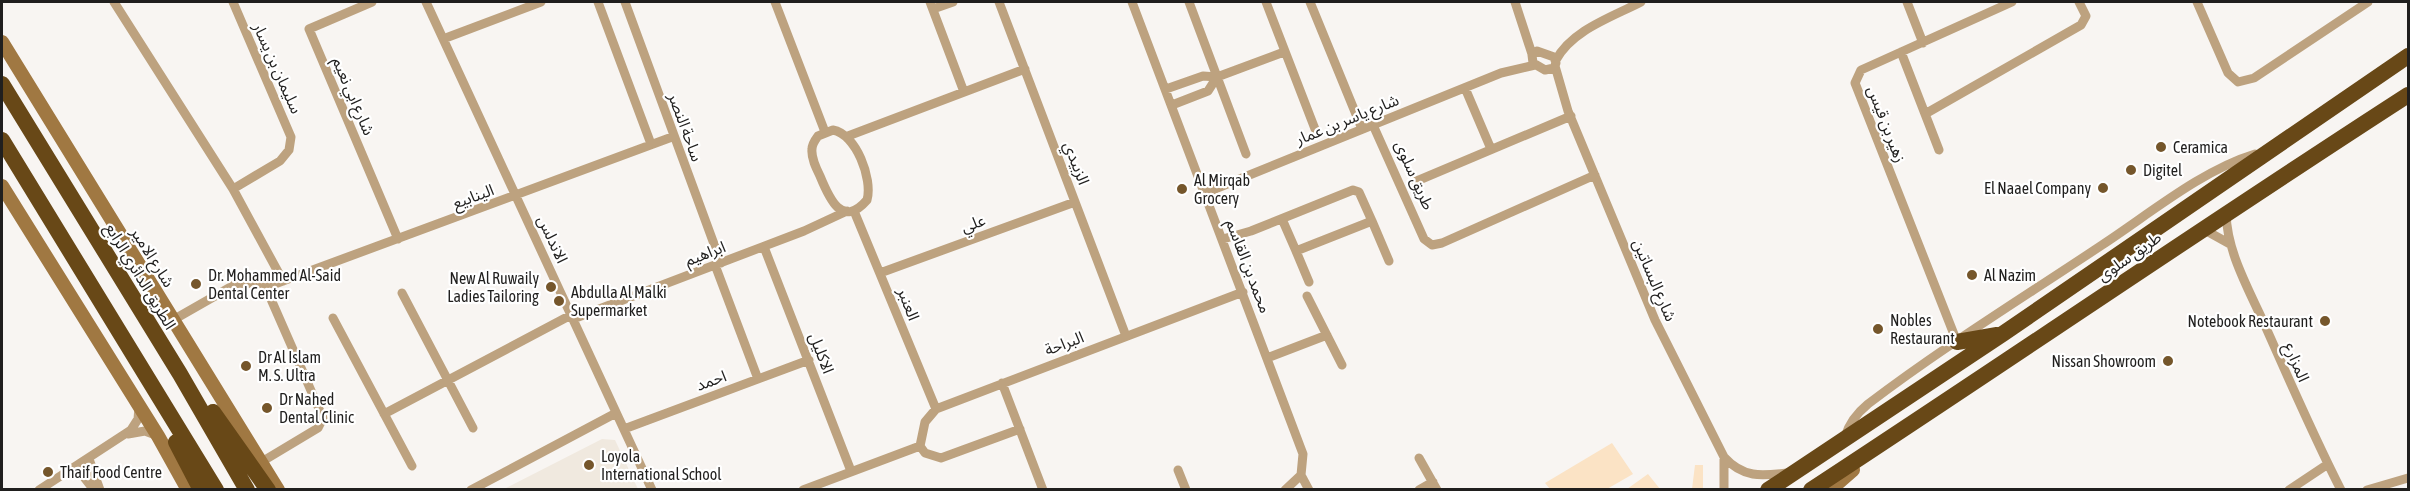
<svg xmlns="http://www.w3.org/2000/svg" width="2410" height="491" font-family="'Asap Condensed','Noto Sans Arabic',sans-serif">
<rect width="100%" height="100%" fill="#f8f5f2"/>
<path fill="#f0e9df" d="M602 439 615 440 638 489H504Z"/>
<path fill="#fbe3c5" d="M1612 443 1633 474 1607 489H1550L1545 483Z
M1695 465H1703V489H1692Z
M1648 474 1660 489H1627Z"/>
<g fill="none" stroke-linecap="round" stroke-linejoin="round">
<path stroke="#bda27f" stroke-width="9" d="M114 2 233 189 283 281
M233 2 291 137 289 150 280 161 233 189
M372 2 309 29 398 239
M426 2 652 490
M598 2 651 144
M625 2 721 263
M775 2 825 132
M930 2 964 92
M999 2 1126 336
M1132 2 1303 454 1301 475 1285 490
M1189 2 1246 154
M1266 2 1315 129
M1310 2 1362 129
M1515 2 1532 54
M1907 2 1923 43
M2197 2 2228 73 2238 82 2254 78 2368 2
M933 9 953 2
M443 39 541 2
M1537 51 1554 57 1556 63 1554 68 1545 70 1533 63 1532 55Z
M1901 52 1939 150
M1556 60C1572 30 1612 17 1641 2
M1555 66 1568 111 1655 320 1724 457C1743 478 1761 476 1787 473
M1465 88 1491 149
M1166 89 1203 76 1217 77 1284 52
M1172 105 1208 91 1217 77
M1925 114 2081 25 2086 16 2079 2
M1373 125 1424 239 1432 245 1442 243 1595 175
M833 130C856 134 873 179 867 200 842 229 829 198 820 176 816 168 811 158 812 149 812 144 815 140 818 136Z
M848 136 1025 69
M1412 183 1571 116
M1205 193 1501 73 1535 65
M854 211 936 409
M2226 213C2227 254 2251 293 2267 330 2291 384 2314 437 2341 490
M1372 221 1389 261
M2203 229 2230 244
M1223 239 1251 231 1353 190 1359 192 1372 221 1296 251 1282 219
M764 247 851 471
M1296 251 1309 282
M715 265 758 379
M880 273 1075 202
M264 288 672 137
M402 293 473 428
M1307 296 1342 365
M333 318 412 466
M573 319 804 231 847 211
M173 320 236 284 258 283 270 297 323 418 318 428 263 461
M1957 342 1855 83 1861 70 1870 66 2012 2
M1267 358 1327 335
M1002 383 1043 490
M384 414 571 315
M624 429 809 360
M1020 429 941 458 925 453 920 446 925 422 936 409 1243 292
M128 434 145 431 158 436
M1845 437C1849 423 1857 413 1868 404 1943 347 2024 297 2102 245 2148 215 2202 170 2255 154
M1724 457V490
M1419 458 1437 490
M89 459 100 490
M76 467 94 490
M1178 470 1186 490
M1301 475 1309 490
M39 490 131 430 138 419 139 407
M471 490 616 413
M803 490 920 446
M1419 490 1433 482
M2289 490 2328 464
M2367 490 2408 478"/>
<path stroke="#a07842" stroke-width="14" d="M2 42 278 490
M2 186 158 436 188 490
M1830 490 1853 470"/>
<path stroke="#684817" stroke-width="16" d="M2 84 180 374 247 490
M2 140 216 490
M1957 342 1997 335
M213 412 268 490
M176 442 201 490
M1768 490 2004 333 2408 56
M1811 490C2011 359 2208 224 2408 95"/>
</g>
<g fill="#75562b" stroke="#fff" stroke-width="2">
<circle cx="2161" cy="147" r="6"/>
<circle cx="2131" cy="170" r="6"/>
<circle cx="2103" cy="188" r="6"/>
<circle cx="1182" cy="189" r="6"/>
<circle cx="1972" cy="275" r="6"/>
<circle cx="196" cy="284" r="6"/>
<circle cx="551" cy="287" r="6"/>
<circle cx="559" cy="301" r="6"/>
<circle cx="2325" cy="321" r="6"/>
<circle cx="1878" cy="329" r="6"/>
<circle cx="2168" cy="361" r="6"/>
<circle cx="246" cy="366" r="6"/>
<circle cx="267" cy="408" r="6"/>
<circle cx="589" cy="465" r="6"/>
<circle cx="48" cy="472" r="6"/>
</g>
<g text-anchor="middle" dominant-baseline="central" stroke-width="4.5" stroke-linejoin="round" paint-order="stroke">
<g font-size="16" fill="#201f1e" stroke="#fff">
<text transform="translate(278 68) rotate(66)">سليمان بن يسار</text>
<text transform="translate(354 96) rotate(67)">شارع ابي نعيم</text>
<text transform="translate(1347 119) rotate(-22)">شارع ياسر بن عمار</text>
<text transform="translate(1887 124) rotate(69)">زهير بن قيس</text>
<text transform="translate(686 127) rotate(70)">ساحة النصر</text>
<text transform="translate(1077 163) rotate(69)">الزبيدي</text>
<text transform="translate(1415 175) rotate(66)">طريق سلوى</text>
<text transform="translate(473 196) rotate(-20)">الينابيع</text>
<text transform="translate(973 223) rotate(-20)">علي</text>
<text transform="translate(553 239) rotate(65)">الاندلس</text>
<text transform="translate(705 253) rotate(-21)">ابراهيم</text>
<text transform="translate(2129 256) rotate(-35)">طريق سلوى</text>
<text transform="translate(153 257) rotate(58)">شارع الامير</text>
<text transform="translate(1249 266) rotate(69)">محمد بن القاسم</text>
<text transform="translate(141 276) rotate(59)">الطريق الدائري الرابع</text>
<text transform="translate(1655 280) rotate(67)">شارع البساتين</text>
<text transform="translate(909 304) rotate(69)">العنبر</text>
<text transform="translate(1064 343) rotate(-21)">البراحة</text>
<text transform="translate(822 353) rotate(69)">الاكليل</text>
<text transform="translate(2297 362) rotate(67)">المزارع</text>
<text transform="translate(711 380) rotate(-20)">احمد</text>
</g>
<g font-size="16" fill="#201f1e" stroke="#fff" text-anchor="start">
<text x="2173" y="147">Ceramica</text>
<text x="2143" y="170">Digitel</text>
<text x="1194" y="180">Al Mirqab<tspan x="1194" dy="18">Grocery</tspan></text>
<text x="2091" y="188" text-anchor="end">El Naael Company</text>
<text x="208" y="275">Dr. Mohammed Al-Said<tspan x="208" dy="18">Dental Center</tspan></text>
<text x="1984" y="275">Al Nazim</text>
<text x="539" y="278" text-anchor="end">New Al Ruwaily<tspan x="539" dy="18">Ladies Tailoring</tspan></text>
<text x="571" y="292">Abdulla Al Malki<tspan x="571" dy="18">Supermarket</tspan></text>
<text x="1890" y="320">Nobles<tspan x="1890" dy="18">Restaurant</tspan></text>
<text x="2313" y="321" text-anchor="end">Notebook Restaurant</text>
<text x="258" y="357">Dr Al Islam<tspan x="258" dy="18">M. S. Ultra</tspan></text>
<text x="2156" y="361" text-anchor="end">Nissan Showroom</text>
<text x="279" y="399">Dr Nahed<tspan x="279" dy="18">Dental Clinic</tspan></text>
<text x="601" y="456">Loyola<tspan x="601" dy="18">International School</tspan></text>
<text x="60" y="472">Thaif Food Centre</text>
</g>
</g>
<rect width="2410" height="491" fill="none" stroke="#201f1e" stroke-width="6"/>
</svg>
